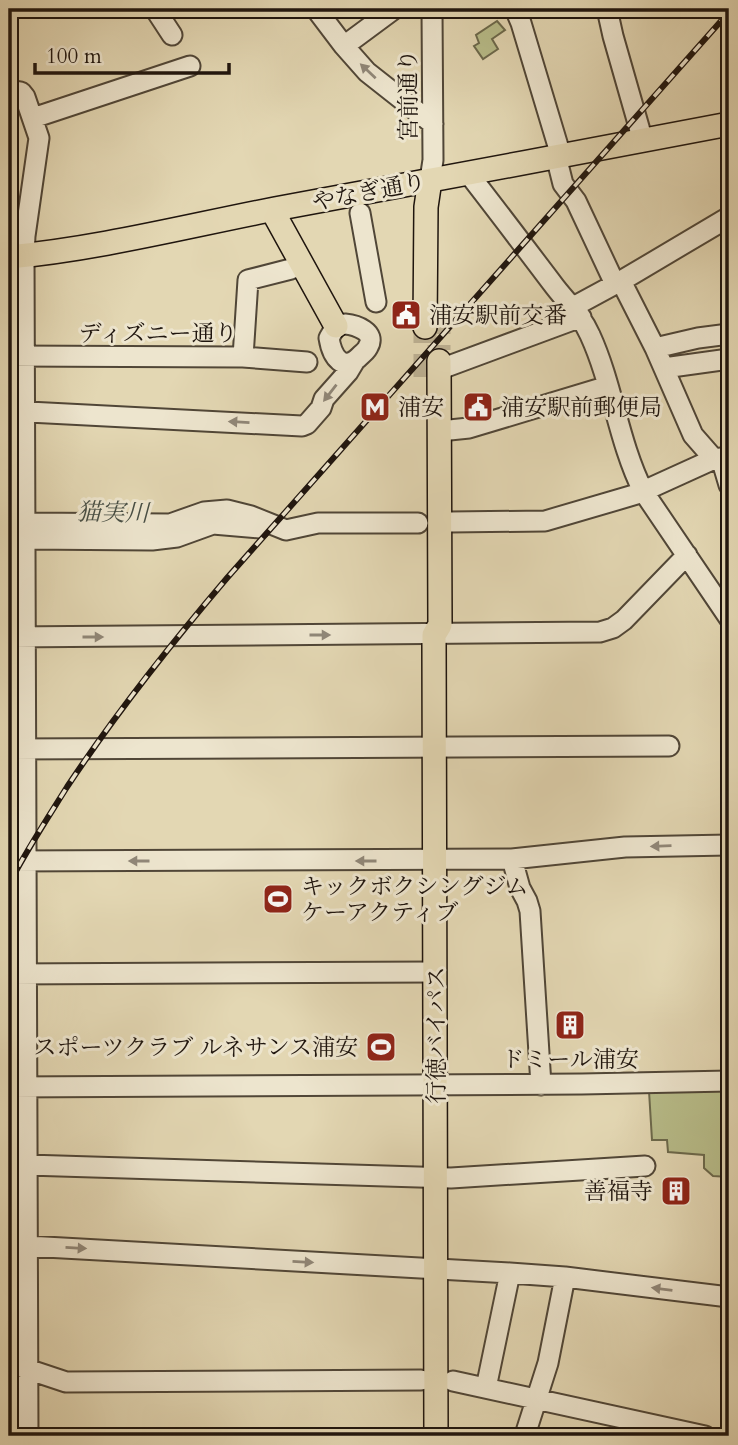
<svg xmlns="http://www.w3.org/2000/svg" width="738" height="1445" font-family="Cardo,'Noto Serif JP',serif">
<rect width="100%" height="100%" fill="#e3d7b3"/>
<filter id="stains"><feTurbulence type="fractalNoise" baseFrequency=".00286" numOctaves="4"/><feColorMatrix values="0 0 0 0 .2 0 0 0 0 .09 0 0 0 0 .02 0 0 0 .5 -.17"/></filter>
<radialGradient id="worn" r=".72"><stop offset=".6" stop-color="#630" stop-opacity="0"/><stop offset="1" stop-color="#630" stop-opacity=".3"/></radialGradient>
<path fill="#b8bd8a" stroke="#6c694c" stroke-width="2" d="M497 21 505 30 492 39 498 49 483 59 474 46 479 43 476 35Z
M729 1088V1177L713 1176 704 1168V1155L668 1152 667 1140H652L649 1091Z"/>
<g fill="none" stroke-linecap="round" stroke-linejoin="round">
<path stroke="#66786d" stroke-width="3.5" d="M9 528H18"/>
<path stroke="#bcb092" stroke-width="23" stroke-dasharray="23 11" stroke-linecap="butt" d="M439 311V350
M425 377V327"/>
<g stroke="#504637" stroke-width="23">
<path id="minor" d="M155 9 172 35
M316 9 344 46 367 72 433 124
M515 9 521 23 561 156
M607 9 613 36 643 141
M344 46 394 9
M9 90 21 92 25 97 39 138 25 236 24 255 28 1436
M33 118 190 66
M556 156 563 184 576 201 615 284
M468 173C496 209 524 246 552 283 565 301 581 314 590 335 613 385 618 441 643 491L729 618
M430 180 433 160 432 9
M360 213 376 302
M621 281 655 348 693 435 714 459
M573 307 621 281 729 217
M345 324C356 325 377 332 368 347 367 350 363 353 361 355 343 374 332 357 329 338L336 326Z
M655 348 698 338 729 334
M9 356 243 357 307 362
M243 357 248 280 291 269
M664 368 729 359
M438 370 581 317
M9 411 302 426 307 424 321 408 324 399 348 372 354 362
M440 431 469 428 608 386
M721 458 729 485
M450 522 545 521 637 494 714 459 729 457
M25 523 170 524 204 512 227 510 251 516 286 530 318 523H418
M25 539 152 540 177 537 213 524 260 528
M9 637 600 632 613 628 624 620 687 555
M9 749 669 746
M512 859 520 888 527 901 530 911 541 1085
M9 861 512 859 625 847 729 845
M9 974 435 972
M9 1087 582 1084 729 1081
M27 1165 451 1178 645 1166
M9 1241 20 1245 27 1246 510 1273 565 1277 729 1297
M9 1363 66 1382 421 1380
M453 1381 705 1436
M486 1388 510 1273
M525 1435 548 1363 565 1277"/>
</g>
<g stroke="#1f150e" stroke-width="26">
<path id="major" d="M272 210 336 326
M9 257C97 249 188 226 275 209 426 181 578 153 729 124
M425 327 426 207 430 180
M436 1436 434 635 440 625 439 361"/>
</g>
<use href="#minor" stroke="#ede5ce" stroke-width="19"/>
<use href="#major" stroke="#e3d7b3" stroke-width="23"/>
<g stroke="#1f150e" stroke-width="6">
<path id="rail" d="M9 884C26 851 47 819 67 787 116 713 170 645 227 578L729 12"/>
</g>
<use href="#rail" stroke="#ede5ce" stroke-width="3.5" stroke-dasharray="10" stroke-linecap="butt"/>
</g>
<defs><path id="oneway-solid" d="M-6-.8H1V-3.2L6.5 0L1 3.2V.8H-6Z" transform="scale(1.75)"/></defs>
<g fill="#908778">
<use href="#oneway-solid" transform="translate(368 71) rotate(-137)"/>
<use href="#oneway-solid" transform="translate(330 393) rotate(128)"/>
<use href="#oneway-solid" transform="translate(239 422) rotate(-177)"/>
<use href="#oneway-solid" transform="translate(320 635)"/>
<use href="#oneway-solid" transform="translate(93 637)"/>
<use href="#oneway-solid" transform="translate(661 846) rotate(178)"/>
<use href="#oneway-solid" transform="translate(139 861) rotate(180)"/>
<use href="#oneway-solid" transform="translate(366 861) rotate(180)"/>
<use href="#oneway-solid" transform="translate(76 1248) rotate(3)"/>
<use href="#oneway-solid" transform="translate(303 1262) rotate(3)"/>
<use href="#oneway-solid" transform="translate(662 1289) rotate(-173)"/>
</g>
<defs>
<g id="civic-square" transform="scale(1.575)"><rect x="-9" y="-9" width="18" height="18" rx="4" fill="#8f2418" stroke="#ede5ce"/><path d="M-.6-6.5H3V-4.5H.6V-3L4-1V1h2V6H-6V1h2V-1L-.6-3ZM-1.2 2.5V6h2.4V2.5Z" fill="#fff"/></g>
<g id="metro-square" transform="scale(1.575)"><rect x="-9" y="-9" width="18" height="18" rx="4" fill="#8f2418" stroke="#ede5ce"/><path d="M-5.5 5V-5H-3L0 0L3-5H5.5V5H3V-.5L0 4L-3-.5V5Z" fill="#fff"/></g>
<g id="stadium-square" transform="scale(1.575)"><rect x="-9" y="-9" width="18" height="18" rx="4" fill="#8f2418" stroke="#ede5ce"/><path d="M0-5a6.5 5 0 1 0 0 10a6.5 5 0 1 0 0-10ZM-3.5-1.8h7v3.6h-7Z" fill="#fff"/></g>
<g id="building-square" transform="scale(1.575)"><rect x="-9" y="-9" width="18" height="18" rx="4" fill="#8f2418" stroke="#ede5ce"/><path d="M-4-6H4V6H1V3H-1V6H-4ZM-2.5-4.3h1.7v1.8h-1.7ZM.8-4.3h1.7v1.8H.8ZM-2.5-1h1.7V.8h-1.7ZM.8-1h1.7V.8H.8Z" fill="#fff"/></g>
</defs>
<g fill-rule="evenodd">
<use href="#civic-square" x="406" y="315"/>
<use href="#metro-square" x="375" y="407"/>
<use href="#civic-square" x="478" y="407"/>
<use href="#stadium-square" x="278" y="899"/>
<use href="#building-square" x="570" y="1025"/>
<use href="#stadium-square" x="381" y="1047"/>
<use href="#building-square" x="676" y="1191"/>
</g>
<g text-anchor="middle" dominant-baseline="central" stroke-width="6" stroke-linejoin="round" paint-order="stroke">
<g font-size="23" fill="#1f150e" stroke="#ede5ce">
<text transform="translate(408 95) rotate(-90)">宮前通り</text>
<text transform="translate(369 192) rotate(-11)">やなぎ通り</text>
<text x="158" y="333">ディズニー通り</text>
<text transform="translate(436 1035) rotate(-90)">行徳バイパス</text>
</g>
<g font-size="23" fill="#1f150e" stroke="#ede5ce" text-anchor="start">
<text x="429" y="315">浦安駅前交番</text>
<text x="398" y="407">浦安</text>
<text x="501" y="407">浦安駅前郵便局</text>
<text x="301" y="886">キックボクシングジム<tspan x="301" dy="26">ケーアクティブ</tspan></text>
<text x="358" y="1047" text-anchor="end">スポーツクラブ ルネサンス浦安</text>
<text x="570" y="1059" text-anchor="middle">ドミール浦安</text>
<text x="653" y="1191" text-anchor="end">善福寺</text>
</g>
<g font-size="24" font-style="italic" fill="#484f45" stroke="#ede5ce">
<text transform="translate(113 513) rotate(1)">猫実川</text>
</g>
</g>
<rect width="738" height="1445" fill="none" stroke="#e3d7b3" stroke-width="35"/>
<rect x="10" y="10" width="717" height="1424" fill="none" stroke="#1f150e" stroke-width="3.5"/>
<rect x="18" y="18" width="703" height="1410" fill="none" stroke="#1f150e" stroke-width="2"/>
<path d="M35 63v10h194v-10" fill="none" stroke="#1f150e" stroke-width="3.5"/>
<text x="46" y="63" font-size="21" fill="#1f150e" stroke="#ede5ce" stroke-width="5" paint-order="stroke">100 m</text>
<rect width="100%" height="100%" filter="url(#stains)"/>
<rect width="100%" height="100%" fill="url(#worn)"/>
</svg>
